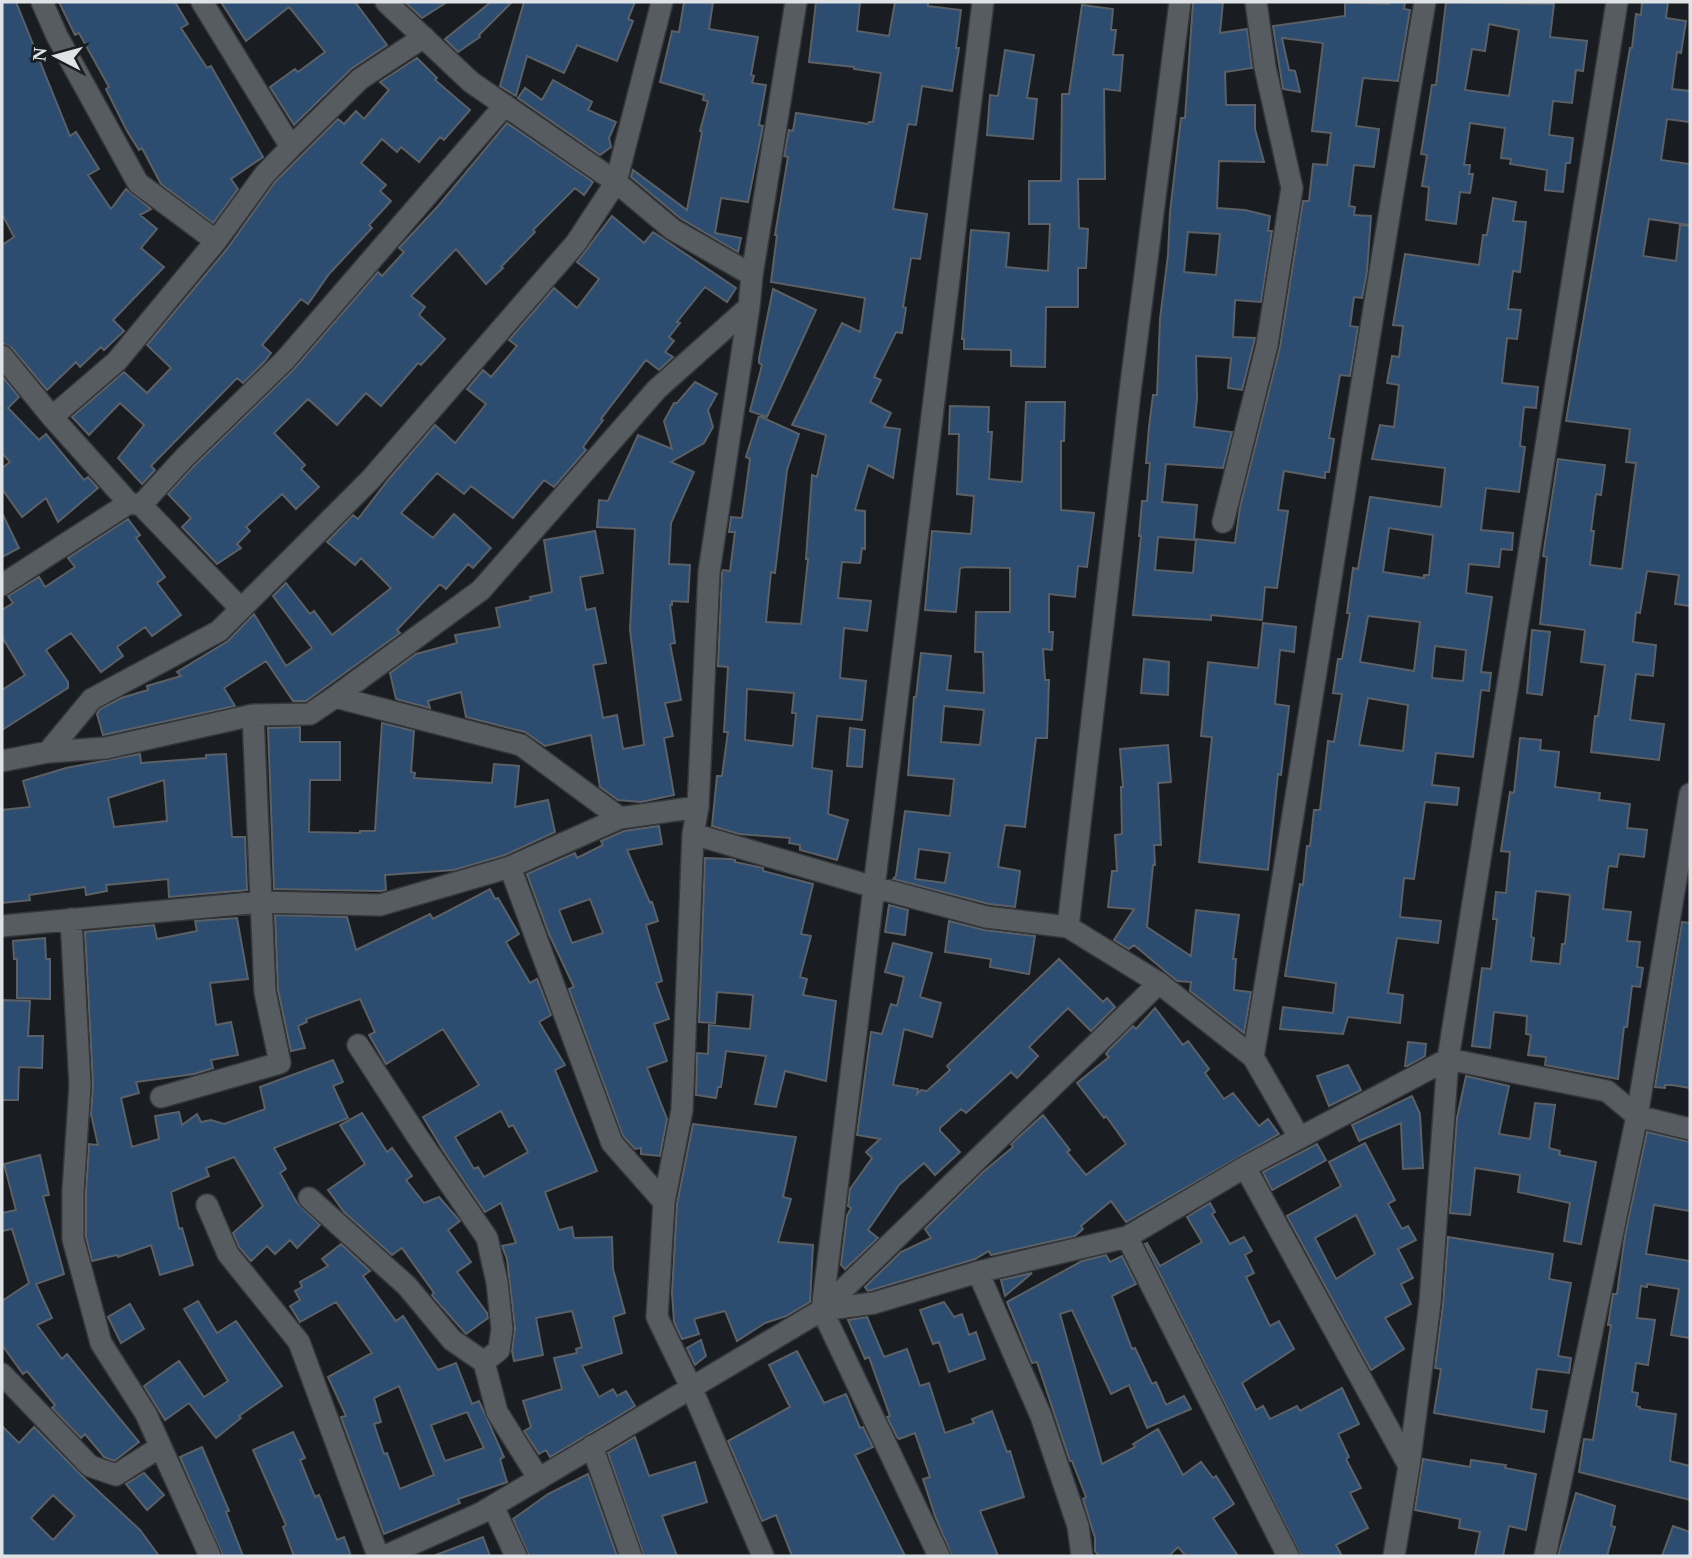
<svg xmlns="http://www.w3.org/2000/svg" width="1692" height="1558" font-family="'Times New Roman',serif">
<rect width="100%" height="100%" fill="#191d21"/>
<path fill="#2c4c70" stroke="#5b6066" stroke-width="2" fill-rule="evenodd" d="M2 2H16L70 136 76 132 99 169 88 175 111 209 126 189 151 209 140 215 157 229 141 248 164 267 113 320 124 331 104 350 101 347 80 367 76 362 47 390 12 348 2 343V245L14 237 2 214Z
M59 2H175L188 24 181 28 207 68 211 66 263 157 231 179 238 189 213 223 161 184 142 148 139 150 127 131 106 89 109 87 79 33 75 35Z
M221 2H355L387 45 351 69 294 125 270 87 295 69 298 72 325 52 289 7 246 41Z
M405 2H447L422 18Z
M491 2H512L479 35 480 37 458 52 445 39Z
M524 2H635L628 19 633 21 617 61 577 45 564 73 527 56 516 96 500 86Z
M684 2H713L709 29 758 37 751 75 754 76 752 83 766 85 759 125 763 126 748 202 721 198 715 233 741 238 738 252 680 218 631 177 633 170 687 210 702 132 700 131 708 101 703 100 704 95 660 82 672 31 679 32Z
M816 2H860L857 31 889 36 895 2H928V6L961 10 956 48H959L952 91 922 86 916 125 908 124 893 209 927 214 920 259 911 258 903 307 906 308 902 333 896 332 874 377 881 380 870 402 891 413 884 427 900 429 893 478 868 465 855 510 865 511V549L862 548 860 563 842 562 838 598 871 601 867 631 844 628 840 678 866 681 862 720 817 716 812 768 832 771 828 814 848 820 837 860 800 850V845L789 843 790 838 739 834 712 826 717 776H722L728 732H724L728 667 718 666 722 573 723 570 730 571 735 532H729L731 517 742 518 750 459 746 457 759 416 799 434 787 470 775 573 771 572 766 622 801 624 808 559H806L812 475 817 477 826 435 792 425 842 323 860 332 865 298 771 282 777 235H775L788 157 784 156 789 130 793 131 796 113 868 124 869 122H873L881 73 854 69V67L809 62ZM747 689 794 693 792 713H796L793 746 745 740Z
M1193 2H1223L1220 33 1247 29 1252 68 1225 72 1226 105H1255V129L1264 162 1219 161 1217 208 1245 210 1270 216 1268 231H1272L1261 302 1235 300 1233 337 1255 338 1242 390 1228 388 1231 358 1196 356 1197 399 1194 427 1232 432 1223 468 1166 464 1162 502 1197 505 1194 540 1158 537 1155 570 1193 573 1196 539 1235 543 1240 507 1280 347 1303 201H1309L1313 164 1327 165 1331 133 1312 131 1323 43 1282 38 1289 70 1295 71 1300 92 1283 89 1273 26 1345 16V2L1389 4V2H1405L1404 9 1410 10 1398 81 1363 78 1356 126 1379 129 1374 167 1354 165 1349 206 1355 207 1354 215 1371 216 1367 272 1362 298 1354 297 1350 326 1358 327 1350 376 1340 375 1329 438 1334 439 1329 472H1325V478L1284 471 1278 510 1288 511 1277 588 1265 587 1262 620 1211 615V620L1133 615 1141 536H1139L1142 501H1147L1150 463H1146L1149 427 1153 395H1157L1160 319 1168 255 1170 212 1181 118H1185ZM1188 232 1220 234 1216 275 1184 272Z
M1446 2 1554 4 1550 37 1587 41 1583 71 1576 70 1572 103 1553 101 1549 135 1573 138 1570 163H1566L1563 192 1545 190 1547 170 1510 164 1511 159 1501 158 1505 128 1470 123 1464 165H1470L1469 174H1473L1470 193 1460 192 1456 224 1426 220 1429 187 1422 186 1427 155 1421 154 1432 85H1436ZM1489 24 1519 30 1509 96 1465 90 1472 49 1485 51Z
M1642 2H1668L1666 18 1686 21 1681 53 1677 52 1672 89 1690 91V122L1667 119 1661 160 1690 164V225L1649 219 1643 256 1676 261 1680 225 1690 226V606L1675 604 1679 575 1647 571 1640 613 1636 612 1633 642 1656 645 1653 676 1636 674 1630 720 1664 724 1659 760 1591 752 1595 716H1598L1605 665 1581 662 1585 630 1540 624 1547 557 1543 556 1558 459 1605 465 1601 495 1596 494 1591 531H1594L1590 565 1622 569 1636 463 1626 462 1630 429 1566 421 1630 48H1632L1636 14 1641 15Z
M1082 5 1113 9 1111 30H1116L1113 55H1123L1120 91 1104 89 1105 179H1078L1079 228 1088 229 1086 268H1078V307H1046L1045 367 1011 366V350L964 349V339H962L971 230 1009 233 1006 267 1048 271 1050 224H1029V181H1061L1062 94H1069Z
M1005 50 1034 55 1027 98 1037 99 1033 139 987 135 990 95 998 96Z
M417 58 437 78 435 80 470 110 444 140 440 137 419 162 401 147 397 152 382 139 361 163 386 185 380 191 391 201 369 225 372 228 329 274 308 304 301 299 262 345 271 353 265 361 243 383 237 378 151 466 155 470 142 484 118 458 144 425 120 403 89 435 72 417 124 372 147 393 171 368 147 345 227 249 275 182 338 119 344 124 356 111 364 119 389 90 380 82Z
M553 80 592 102 588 110 616 122 609 138 611 147 600 155 518 98 525 88 542 100Z
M507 123 593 182 584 195 575 188 533 230 535 232 501 267 503 268 486 284 456 249 411 296 425 307 419 315 445 339 421 365 418 363 381 406 366 393 337 425 308 399 274 433 305 465 301 469 319 487 296 509 282 494 246 527 250 531 237 544 241 548 217 564 182 527 191 518 168 494 194 466 294 369 378 272 382 276 404 252 399 248 438 206Z
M1493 198 1516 202 1513 221 1526 222 1520 272 1513 271 1508 309 1521 310 1517 339 1507 338 1502 383 1538 387 1536 408 1524 407 1520 446 1525 447 1519 492 1486 488 1481 530 1513 533 1512 550 1501 549 1499 567 1469 564 1466 593 1492 597 1481 672 1491 673 1489 691 1481 690 1473 757 1436 753 1432 785 1459 788 1457 805 1425 802 1414 879 1404 878 1400 917 1441 921 1438 943 1397 938 1388 993 1403 995 1400 1023 1348 1017 1343 1034 1280 1029 1283 1007 1333 1013 1336 983 1285 976 1300 884 1303 885 1307 846H1310L1314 810H1320L1328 741 1334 742 1342 694 1333 693 1338 659H1342L1350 613H1347L1353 568 1358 569 1370 497 1441 507 1445 468 1372 459 1380 425 1394 427 1399 385 1387 383 1392 356 1399 357 1403 326 1393 325 1405 254 1479 265 1483 235H1487ZM1389 528 1433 535 1429 575H1424V578L1383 572ZM1368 616 1420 622 1414 671 1360 662ZM1435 646 1466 650 1463 681 1432 678ZM1368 698 1408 705 1403 751 1359 745Z
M612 216 644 243 653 232 736 288 727 302 705 287 677 322 680 323 669 337 674 341 665 352 673 357 659 370 646 360 601 419 603 420 583 447 586 450 554 487 544 480 513 518 471 486 464 494 437 473 401 513 433 538 454 514 491 548 473 568 468 564 446 589 440 584 397 630 400 633 306 701H293L266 661 224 688 235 706 103 735 97 714 100 709 121 698 148 690 147 686 181 676 177 672 228 641 254 614 286 666 312 648 273 596 286 583 310 614 314 611 332 635 391 588 361 558 355 565 327 542 353 515 358 519 388 480 435 425 455 443 486 404 467 389 483 370 491 377 517 346 509 340 554 288 577 308 599 279 577 262Z
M773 289 816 310 767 417 750 411 762 365 759 363V358Z
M2 376 19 397 8 408 39 440 46 434 84 480 88 477 98 488 58 522 46 498 22 517 2 489V468L10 462 2 453Z
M695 382 717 394 708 410 713 427 704 443 671 462 694 472 671 523 669 564 690 565 688 602 672 601V605H670L675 643 670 644 681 700 665 703 673 736 664 738 674 795 641 802 618 800 600 787 591 735 545 746 525 732 466 717 461 692 428 701 430 708 396 699 390 673 416 654 457 643 455 635 500 627 496 608 531 600 530 597 552 592 544 540 595 531 603 573 580 577 586 610 595 608 606 663 593 665 603 718 617 715 623 749 644 745 630 630 635 529 597 527 599 500 608 501 638 435 672 449 664 421 674 403H677Z
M1026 402H1065L1064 441H1061V510L1094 513 1087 567 1078 566 1075 597 1049 594V632H1053L1052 650 1043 649 1045 680H1049L1047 738H1036L1025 827 1005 825 998 867 1020 871 1015 907 989 904 893 879 896 876 905 811 950 816 954 779 908 775 914 697H916L921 653 951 656 947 690 984 693 983 652H975L976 612H1010V568L966 567 960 568 956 612 925 610 932 531 971 534 974 496 957 494 959 434H949L950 406 989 407 988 432H992L989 479 1022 482ZM944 706 984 710 980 745 941 742ZM919 849 950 853 945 883 915 879Z
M2 513 19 548 2 557Z
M128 519 140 535 136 538 165 577 157 583 181 615 152 636 145 627 117 647 123 656 101 672 71 633 46 650 68 682V688L2 730V690L25 675 2 637V610L13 603 8 596 39 577 45 587 75 567 68 558Z
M1263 623 1296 627 1294 652 1280 650 1275 704 1289 706 1281 775 1278 774 1268 870 1199 862 1212 737 1201 736 1208 662 1258 668Z
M1532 630 1550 632 1542 695 1527 693Z
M1144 659 1169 662 1168 695 1141 693Z
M382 723 414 731 411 772 415 773 414 778 492 783 494 764 519 766 515 807 548 800 555 832 505 855 454 870 385 875 386 890 380 891 274 889 268 728 300 727V742H340V780H310L309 832 360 833V831H375Z
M850 728 865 730 862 767 847 766Z
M1520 738 1541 740 1540 750 1559 752 1555 787 1600 793 1599 800 1630 804 1627 828 1647 830 1644 857 1619 854 1617 867 1609 866 1608 869 1603 909 1631 912 1627 941 1640 942 1637 967 1643 968 1640 987 1632 986 1627 1027H1624L1618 1079 1545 1065 1546 1057 1528 1055 1531 1035 1526 1034 1527 1016 1494 1012 1490 1048 1472 1046 1482 968 1491 969 1497 919H1493L1496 892 1506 893 1510 852 1501 851 1510 792 1514 793ZM1536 891 1570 895 1565 944H1562L1560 964 1531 961 1534 938 1531 937Z
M1168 745 1171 782 1158 783 1161 845H1154L1155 865H1153L1147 927 1191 956 1196 910 1239 915 1233 959H1236L1234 990 1251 992 1244 1033 1190 991 1191 982 1177 981 1134 945 1129 949 1114 940 1134 909 1108 907 1112 871H1117L1115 835 1122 834 1121 787H1123L1120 749Z
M140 754 141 763 206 758V755L226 754 232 837H245L247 890 169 897 168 879 106 885 107 891 86 895 85 887 29 895 30 900 2 903V810L30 807 23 781 66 768ZM164 780 167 821 114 827 108 798Z
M659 826 662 844 627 850 650 903 652 902 658 921 646 925 662 981 656 983 669 1019 654 1024 667 1061 647 1068 667 1119 660 1156 641 1154V1148L635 1149 623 1136 569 989 574 987 549 934 527 874 575 853 577 858 603 845 601 841 624 831ZM590 899 603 933 572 943 559 910Z
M705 858 730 859 735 860V862L763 868V871L813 884 801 934 811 936 800 977 807 979 803 995 836 1001 826 1081 785 1071 776 1107 755 1104 766 1056 726 1051 721 1087H718L716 1098 696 1095 697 1053 708 1054 709 1025 750 1029 753 995 717 992 715 1023 699 1022Z
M490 889 495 899 498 898 519 934 506 942 530 983 537 979 551 1015 539 1022 565 1065 555 1070 597 1171 545 1192 559 1230 572 1227 574 1238 612 1237 613 1269 625 1313 613 1317 622 1353 582 1366 599 1397 613 1389 617 1396 626 1391 635 1406 550 1457 546 1450 539 1454 524 1431 531 1427 523 1401 562 1389 554 1358 577 1353 576 1349 582 1347 572 1311 536 1318 543 1355 514 1361 512 1351 515 1328 507 1259 502 1246 516 1243 501 1203 485 1212 443 1150 423 1117 479 1085 443 1029 386 1064 369 1035 375 1032 360 999 306 1019 307 1022 298 1026 305 1048 291 1051 278 990 275 915 347 917 356 950 430 914 433 919ZM501 1111 509 1127 513 1125 528 1152 484 1177 478 1167 474 1169 455 1137Z
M889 905 908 910 905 935 885 932Z
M237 918 248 979 210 983 216 1025 231 1022 238 1055 211 1060 213 1068 194 1074 136 1082 139 1093 121 1098 132 1147 159 1139 155 1116 179 1112 182 1125 197 1114 201 1122 211 1120 224 1124 265 1109 260 1087 333 1060 343 1082 333 1086 348 1118 274 1148 286 1169 280 1173 297 1203 320 1225 297 1248 290 1240 275 1254 267 1246 251 1261 239 1247 233 1233 263 1206 234 1157 206 1168 209 1176 171 1192 179 1229 182 1228 193 1265 160 1275 151 1245 118 1257 117 1255 92 1261 86 1237V1191L89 1144 98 1145 91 1114 93 1084 85 932 154 925 157 939 197 931 195 921Z
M949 921 984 930 1035 936 1029 974 990 967 991 959 945 952Z
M1682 922 1690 923V1088L1672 1085H1665V1088L1655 1087Z
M45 938 46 959H50V999L17 998V959H14L13 941Z
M893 943 932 953 920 997 941 1003 932 1037 904 1029 893 1085 918 1089 917 1094 921 1090 927 1091 950 1070 947 1066 1059 959 1103 1002 1107 998 1115 1007 1091 1031 1068 1008 1029 1047 1038 1056 1017 1078 1011 1072 966 1113 961 1109 940 1128V1131L960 1152 935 1175 924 1163 899 1185 868 1230 878 1238 845 1269 841 1265 847 1216 851 1208 848 1206 850 1189 872 1158 866 1152 880 1139 857 1135 871 1032 882 1034 891 1004 897 1006 904 977 885 972Z
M2 1000 30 1001 28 1036H43L42 1068 19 1067 18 1100H2Z
M1155 1008 1183 1045 1188 1041 1209 1069 1205 1073 1224 1099 1233 1093 1259 1126 1268 1119 1279 1134 1126 1222 1111 1201 1081 1226 1083 1229 1075 1236 991 1255 989 1251 975 1259 868 1291 865 1287 901 1252 931 1238 925 1229 983 1172 1013 1147 1011 1144 1043 1115 1070 1150 1067 1152 1086 1175 1126 1144 1106 1116 1104 1118 1077 1083 1109 1057 1106 1054 1109 1050 1133 1026 1136 1029Z
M1408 1042 1426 1044 1425 1056 1407 1066H1405Z
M1348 1065 1361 1090 1329 1106 1317 1076Z
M1466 1076 1509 1086 1499 1134 1530 1139 1535 1103 1555 1105 1549 1148 1560 1151 1559 1155 1596 1162 1581 1244 1564 1241 1570 1203 1518 1192 1520 1175 1475 1168 1470 1215 1450 1213 1457 1118Z
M1412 1096 1420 1114 1423 1168 1403 1169 1401 1123 1359 1141 1352 1125Z
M362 1113 387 1152 392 1148 412 1176 406 1180 424 1203 439 1197 460 1221 448 1230 471 1262 457 1272 487 1313 488 1318 466 1334 434 1298 432 1295 434 1293 402 1248 392 1255 344 1212 328 1190 365 1164 340 1125Z
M693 1124 796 1137 783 1197 791 1199 778 1242 813 1245 810 1302 786 1316 765 1323 737 1341 725 1311 694 1319 699 1334 682 1339 674 1322 672 1293 677 1204Z
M1647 1132 1690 1142V1211L1654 1205 1646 1254 1690 1261V1338L1671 1335 1679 1289 1647 1284V1287L1641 1286 1637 1318 1655 1320 1648 1365 1636 1363 1632 1392 1638 1393 1636 1406 1640 1407V1409L1676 1414 1670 1461 1690 1466V1500L1579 1472 1584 1439 1593 1440 1611 1325H1608L1613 1294H1617L1625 1235Z
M1365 1143 1395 1200 1388 1204 1402 1229 1408 1226 1416 1240 1398 1249 1413 1278 1401 1284 1411 1304 1385 1318 1404 1349 1371 1370 1287 1216 1341 1186 1329 1162ZM1356 1215 1375 1254 1336 1279 1315 1238Z
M1317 1144 1326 1160 1272 1190 1263 1172Z
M40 1155 49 1195 43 1196 64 1274 36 1284 52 1318 37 1325 62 1359 67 1354 139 1442 114 1461 104 1457 85 1434 81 1438 52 1408 55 1405 27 1371 23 1374 2 1345V1301L29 1283 12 1229 2 1231V1213L16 1210 4 1164Z
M1210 1203 1215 1212 1212 1214 1230 1244 1244 1237 1252 1251 1245 1255 1254 1273 1246 1277 1270 1326 1279 1321 1294 1349 1242 1383 1256 1410 1263 1406 1270 1419 1297 1406 1300 1411 1342 1388 1359 1424 1338 1434 1349 1457 1346 1459 1361 1488 1350 1493 1368 1528 1336 1545 1342 1556H1301L1145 1244 1147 1243 1160 1266 1202 1242 1187 1217Z
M1448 1237 1553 1254 1549 1279 1571 1283 1558 1356 1571 1358 1569 1373 1537 1369 1531 1409 1547 1411 1544 1432 1434 1413 1441 1369 1435 1368 1443 1305Z
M341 1244 370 1271 363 1276 396 1321 403 1316 438 1370 456 1363 472 1404 479 1401 504 1457 500 1459 507 1482 458 1499 460 1503 384 1534 341 1417 346 1416 328 1377 372 1353 336 1302 300 1322 290 1306 300 1300 295 1291 302 1287 300 1282 328 1266 322 1259ZM399 1386 434 1475 400 1489 387 1453 384 1454 374 1424 381 1422 374 1398ZM467 1412 484 1448 445 1461 431 1425Z
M1106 1255 1110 1262 1122 1256 1136 1284 1112 1296 1132 1349 1135 1348 1152 1384 1156 1382 1166 1405 1184 1396 1191 1409 1147 1428 1129 1385 1111 1394 1072 1310 1060 1314 1102 1464 1135 1447 1133 1444 1158 1429 1183 1475 1201 1462 1213 1478 1216 1476 1234 1504 1213 1518 1238 1556H1186L1178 1547 1169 1556H1099L1095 1551V1538L1083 1499 1086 1497 1072 1461H1070L1037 1362 1032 1363 1007 1302 1082 1261Z
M1032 1273 1005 1296 1001 1280Z
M198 1301 217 1333 236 1321 282 1386 239 1416 241 1418 216 1438 189 1403 165 1420 144 1386 179 1361 204 1397 228 1381 184 1309Z
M944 1302 954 1317 962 1314 969 1335 976 1332 985 1359 949 1372 939 1342 933 1344 920 1310Z
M130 1304 144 1329 121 1343 108 1317Z
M867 1317 884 1357 907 1349 920 1386 929 1383 945 1433 974 1423 972 1419 992 1411 1007 1452 1010 1451 1024 1497 980 1511 998 1556H952L935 1516 923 1479 930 1477 915 1433 899 1439 897 1437 887 1417 890 1416 869 1357 865 1359 848 1320Z
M701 1340 706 1356 695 1365 687 1348Z
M797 1351 824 1403 846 1394 860 1428 863 1427 873 1447 855 1455 905 1556H792L776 1515 762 1521 728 1441 790 1407 769 1365Z
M2 1426 19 1443 34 1427 81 1475 140 1530 159 1556H2ZM53 1495 75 1516 53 1540 31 1518Z
M293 1432 305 1458 300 1460 315 1497 319 1495 337 1540 344 1537 351 1556H294L283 1527 286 1525 253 1450Z
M635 1437 649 1476 695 1462 707 1502 662 1516 677 1556H644L608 1453Z
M202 1447 229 1511 226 1512 243 1556H223L180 1457Z
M1423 1459 1470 1467 1471 1460 1506 1465 1505 1468 1536 1474 1526 1530 1509 1526 1503 1556H1475L1480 1532 1459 1528 1460 1519 1415 1510Z
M144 1473 164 1495 147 1510 126 1484Z
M588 1474 617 1556H529L513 1519 548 1494Z
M1576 1493 1615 1506 1611 1526 1615 1527 1607 1556H1558Z
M1673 1526 1690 1532V1556H1662Z
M483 1537 490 1556H437L436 1555Z"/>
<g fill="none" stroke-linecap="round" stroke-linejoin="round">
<g stroke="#35373b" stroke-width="24">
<path id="minor" d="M42 2 57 36 138 183 216 241
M202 2 291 147
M386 2 471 82 616 182 672 229 752 275
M796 2 752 275 749 307 709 572 698 807 693 834 874 887 986 917 1068 927 1159 983 1253 1057 1299 1137
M2 356 52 417 129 503 141 505 241 609
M52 417 117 361 216 241 265 174 291 147 360 79 424 37
M141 505 185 457 285 360 505 105
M1223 522 1267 345 1292 188 1265 67 1256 2
M2 585 129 503
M335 697 481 590 657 389 749 307
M48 752 92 699 219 631 371 479 576 243 616 182 662 2
M2 761 48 752 106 748 253 715 310 714 335 697 521 745 620 818 698 807
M693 834 682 1110 664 1202 657 1317 691 1387 763 1556
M510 867 612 1143 664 1202
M71 919 80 1085 73 1191V1239L101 1343 146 1414 210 1556
M2 926 262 902 380 905 510 867 620 818
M1068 927 1130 392 1180 2
M358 1045 417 1136 487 1238 497 1282 502 1329 499 1350 484 1362
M1253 1057C1313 706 1364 353 1425 2
M161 1097 280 1063 265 992 253 715
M1245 1167 1409 1466
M309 1198 407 1286 452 1340 484 1362 497 1412 539 1479
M207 1205 228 1254 299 1342 378 1556
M1127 1237 1288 1556
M978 1272 1041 1416 1078 1526 1082 1556
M822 1310 1159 983
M2 1374 90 1466 116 1475 160 1447
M592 1446 631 1556
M493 1506 516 1556
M385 1556 481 1513 822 1310 874 1303 978 1272 1127 1237 1245 1167 1448 1059 1607 1091 1637 1116 1690 1129
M939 1556 822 1310 983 2
M1394 1556 1409 1466 1430 1303 1448 1059 1617 2
M1545 1556 1637 1116 1690 794"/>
</g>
<use href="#minor" stroke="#575c61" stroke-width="21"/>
</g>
<rect width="1692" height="1558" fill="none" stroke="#e0e3e6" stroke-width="7"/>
<g transform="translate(56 56) rotate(276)" stroke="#191d21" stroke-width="5" paint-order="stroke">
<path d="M0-5L12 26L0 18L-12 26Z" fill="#e0e3e6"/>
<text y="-10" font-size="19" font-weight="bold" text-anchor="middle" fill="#e0e3e6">N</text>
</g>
</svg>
